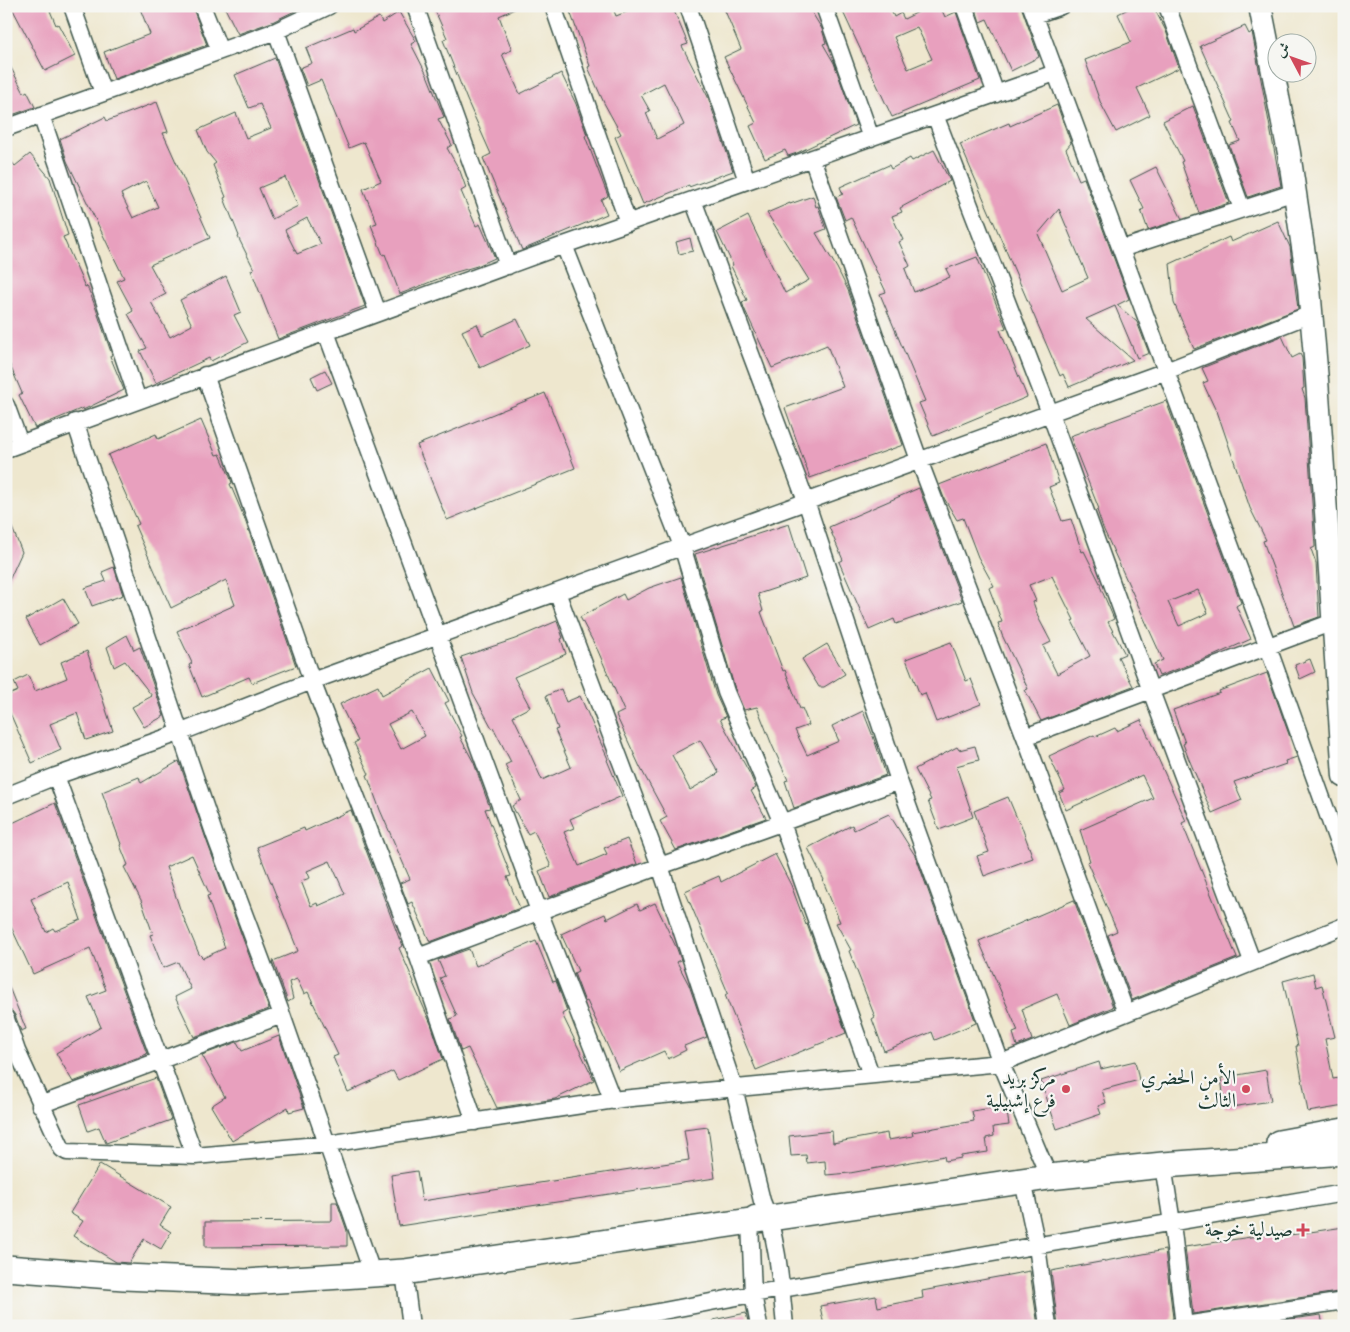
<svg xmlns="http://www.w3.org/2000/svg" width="1350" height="1332" font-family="'IM FELL English',Amiri,serif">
<rect width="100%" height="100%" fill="#f6f6f2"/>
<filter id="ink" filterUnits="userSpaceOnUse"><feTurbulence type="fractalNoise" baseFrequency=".02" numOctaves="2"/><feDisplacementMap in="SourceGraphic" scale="10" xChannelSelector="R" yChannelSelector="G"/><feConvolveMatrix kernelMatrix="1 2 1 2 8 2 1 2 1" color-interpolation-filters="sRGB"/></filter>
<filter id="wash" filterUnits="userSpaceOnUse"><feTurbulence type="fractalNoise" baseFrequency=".0096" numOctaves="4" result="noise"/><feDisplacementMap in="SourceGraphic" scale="20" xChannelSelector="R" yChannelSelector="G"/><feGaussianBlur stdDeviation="1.12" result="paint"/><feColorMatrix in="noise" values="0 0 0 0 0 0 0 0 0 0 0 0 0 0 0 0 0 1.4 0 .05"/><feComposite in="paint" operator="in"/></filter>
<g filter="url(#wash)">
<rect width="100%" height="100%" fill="#eee7ce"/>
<g id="blocks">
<path fill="#e8a0be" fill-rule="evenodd" d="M11 6H48L56 25 58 24 75 56 45 71Z
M139 6H192L207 45 114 79 104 52 150 34Z
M224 6H305L272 22 238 34Z
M433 6H521L499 16 512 50 502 54 520 94 561 73 576 104 587 135 585 136 608 196 601 200 607 214 522 250 483 158 491 154 467 100 443 40 447 38Z
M568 6H612L616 16 642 6H672L688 44 682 46 708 97 733 171 689 187V185L643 204 615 137 621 134 604 103 588 67 590 66ZM664 83 684 125 657 139 646 113 650 111 641 95Z
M723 6H808L822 29 826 43 823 44 834 63 856 125 797 153 788 156 785 150 765 159 750 126 756 123 724 57 741 49Z
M855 6H889L894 17 901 13 904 19 930 6H940L945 17 956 12 980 80 892 117 843 12ZM917 27 932 59 908 69 894 37Z
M975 6H1021L1039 57 1011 71 987 19 980 22Z
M1134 6H1153L1166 31 1179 68 1137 88 1150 115 1116 132 1101 104 1085 60 1131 42 1118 14Z
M399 12 416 41 411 44 427 75 444 117 438 119 452 145 447 148 460 171 466 188 461 191 476 226 480 224 495 258 477 266 453 273 400 294 385 254 383 255 371 225 377 223 363 189 381 181 364 142 349 148 321 80 307 86 300 68 312 63 306 48 353 28 354 31 379 17 382 23Z
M1245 26 1249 34 1252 32 1281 186 1248 197 1229 145 1240 141 1232 123 1234 122 1200 46Z
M6 58 24 93 27 91 35 107 6 117Z
M275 58 365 306 278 339 251 270 254 269 238 237 239 236 224 198 226 197 213 165 216 163 207 152 198 130 236 113 246 138 271 128 260 104 249 108 235 75ZM285 177 298 206 272 219 259 188ZM307 218 321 244 297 254 285 230Z
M157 102 168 132 163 133 210 238 150 265 166 294 151 302 170 337 192 325 180 300 226 276 241 312 234 315 248 342 211 361 209 358 156 383 140 351 147 348 128 314 133 311 117 281 124 278 67 161 60 139 105 117 107 121ZM146 181 158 207 133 218 121 194Z
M1057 105 1071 143 1066 149 1079 180 1084 178 1129 299 1117 305 1137 322 1149 353 1137 358 1115 306 1086 319 1133 360 1069 387 1063 374 1060 376 960 144 1009 123 1010 126ZM1059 209 1088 278 1062 290 1038 234Z
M1193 106 1229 203 1199 213 1181 162 1183 161 1163 121Z
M934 150 950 181 900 208 902 212 892 216 903 240 899 242 910 266 905 269 914 292 950 277 946 269 977 257 1006 328 1000 330 1027 397 933 436 919 403 925 401 880 294 886 292 851 217 845 220 836 197 843 194 840 187 889 165 891 169 910 158 912 161Z
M30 154 50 178 68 235 63 237 85 287 87 286 94 303 112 355 110 356 124 390 83 410V408L35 428 19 395 22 393 6 356V155L15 166Z
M1156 167 1182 219 1148 230 1141 210 1144 209 1130 180Z
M813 196 816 207 818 206 826 229 816 233 837 268 848 290 903 445 810 478 785 408 843 387 827 345 772 368 744 308 742 302 747 300 731 266 733 265 717 232 748 216 785 293 809 280 767 213 790 203V204Z
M1278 221 1290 247 1298 309 1194 349 1174 303 1170 264 1229 237 1231 242Z
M690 238 693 251 679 254 676 242Z
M517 319 530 345 480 368 462 331 477 324 482 335Z
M1282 336 1292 358 1300 354 1302 358 1304 388 1302 389 1305 398 1315 547 1311 549 1316 563 1319 617 1294 626 1263 541 1266 540 1250 508 1217 411H1216L1203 383 1208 381 1202 368Z
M325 370 332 383 317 390 311 377Z
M545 393 575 468 447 520 417 445Z
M1166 401 1241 603 1236 606 1251 639 1213 656 1159 676 1154 664 1163 660 1103 528 1097 510 1099 509 1070 436ZM1198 590 1208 613 1179 626 1168 602Z
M201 420 216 455 220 454 230 477 232 483 230 484 244 517 296 666 252 683 249 677 202 697 189 665 192 663 177 631 235 605 226 580 171 608 135 526 139 524 108 455 156 434 158 439Z
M1046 443 1059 483 1049 487 1062 521 1071 519 1082 552 1084 551 1101 585 1100 586 1114 619 1108 622 1125 654 1118 657 1133 686 1041 721 1025 690 1028 689 1002 635 998 623 1002 622 989 588 994 586 978 557 963 518 957 520 944 498 939 485ZM1052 576 1074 620 1072 621 1090 656 1057 674 1043 646 1051 642 1039 619 1033 602 1036 601 1029 585Z
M919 488 962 601 896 624 894 619 869 630 839 562 843 560 829 527Z
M6 513 22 552 6 587Z
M789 524 806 578 758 594 763 611 761 612 783 671 785 670 800 709 802 708 809 725 795 730 807 755 839 741 832 726 863 711 874 739 886 775 794 808 785 781 788 780 772 745 757 707 744 710 735 689 695 554Z
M114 567 123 595 92 606 85 588 106 581 102 572Z
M681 577 716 695 726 717 720 719 750 774 756 788 751 791 766 818 676 850 660 821 667 817 640 767 616 715 624 711 598 651 580 617 623 594 626 600 649 588ZM700 740 719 773 690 790 672 755Z
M63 598 78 624 40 645 26 619Z
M557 621 563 638 561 639 566 654 514 677 530 707 513 716 529 749H528L542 780 571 767 555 730 558 729 546 696 561 689 566 702 580 696 608 759 607 760 622 796 570 819 574 828 564 832 579 866 607 854 604 848 627 839 637 864 549 897 539 871 551 866 534 831 528 834 512 806 521 800 505 765 511 762 493 727 492 728 473 693 461 657 515 639Z
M127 635 134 650 140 647 164 716 144 727 132 707 152 696 125 661 114 667 107 647Z
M951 642 966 681 971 679 981 704 936 722 925 693 920 695 906 659Z
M827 644 845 674 824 687H819L802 659Z
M87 651 113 731 86 740 77 713 50 724 61 750 32 763 6 704V696L18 691 14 682 28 675 35 691 67 678 61 662Z
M1310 659 1315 672 1300 679 1295 665Z
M432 668 449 701 445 703 462 736 460 737 474 763 490 808 485 809 511 876 507 877 520 908 430 942 412 902 408 904 400 883 410 879 380 810 367 775 369 774 354 743 358 741 340 704 378 686 382 695ZM412 712 425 736 401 749 388 724Z
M1267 673 1297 757 1285 761 1286 764 1234 782 1242 800 1212 813 1188 757 1183 744 1185 743 1173 710 1220 693 1219 691Z
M1141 720 1186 821 1182 823 1237 958 1132 1000 1108 935 1117 931 1087 862 1090 861 1080 830 1153 798 1142 775 1066 810 1059 793 1065 790 1049 756 1094 735 1095 737 1115 728 1117 731Z
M975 746 979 760 956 766 973 817 939 830 928 801 931 800 915 769 957 747 959 750Z
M179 761 206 839 269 1009 194 1037 175 997 191 989 178 962 163 968 150 935 153 934 141 900 124 867 128 865 120 845 121 844 102 792 139 777 141 783ZM192 855 210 895 207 896 225 948 203 958 199 954 180 909 166 867Z
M1008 797 1019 823 1020 822 1033 858 984 876 977 856 989 852 974 811Z
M55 803 147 1054 73 1082 56 1053 101 1027 88 997 106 990 90 948 33 974 6 916V826ZM68 882 81 920 55 931 53 928 46 932 31 899Z
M351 810 402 946 399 948 414 982 413 983 431 1024 443 1059 398 1080 393 1071 348 1092 333 1057 338 1055 308 992 304 994 297 979 289 982 293 999 288 1002 273 961 298 951 257 847 304 828 305 831ZM330 861 345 894 318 906 317 903 311 906 301 881 310 878 307 871Z
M889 814 916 857 976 1023 935 1040 932 1032 884 1051 872 1019 875 1017 849 951 851 950 836 923 840 922 823 881 824 880 808 848 852 825 854 830Z
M775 854 791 885 806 925 807 924 846 1033 756 1070 725 995 728 993 685 891 719 876 721 882Z
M1074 900 1113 1007 1070 1025 1057 994 1022 1009 1032 1040 1017 1046 1013 1033 1018 1031 979 941Z
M655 903 677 949 681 960 677 962 689 985 707 1037 684 1046 686 1050 668 1059 664 1051 619 1071 587 1001 585 1002 574 973 578 971 561 934 605 914 607 919 637 904 640 910Z
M536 941 553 982 556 981 567 1011 562 1014 594 1080 555 1099 497 1108 468 1048 461 1051 450 1019 457 1016 440 978 445 976 438 960 469 949 476 966Z
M1313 973 1316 987 1322 985 1335 1037 1325 1039 1333 1079 1344 1077V1106L1308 1112 1296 1046H1298L1283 981Z
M6 980 26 1029 21 1031 15 1015 12 1011 6 1009Z
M279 1036 304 1108 289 1112 288 1107 232 1141 211 1106 225 1097 202 1055 237 1042 242 1051Z
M1135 1061 1139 1080 1102 1090 1106 1103 1098 1106 1101 1114 1057 1129 1041 1081 1099 1062 1101 1069Z
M1266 1070 1271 1101 1225 1108 1221 1078Z
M156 1078 171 1120 106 1143 99 1127 88 1131 79 1105Z
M1006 1106 1009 1125 993 1127 994 1136 986 1138 988 1152 961 1156V1158L945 1161 944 1156 850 1173 826 1175 825 1161 807 1163 806 1155 791 1156 789 1136 832 1131 833 1143 887 1133 888 1140 913 1136 912 1132 974 1121 972 1111Z
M708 1127 715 1178 399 1226 391 1175 417 1171 422 1201 689 1160 684 1130Z
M100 1164 171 1207 160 1225 171 1232 161 1249 144 1239 129 1263 116 1262 73 1236 83 1221 70 1213Z
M332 1202H337L347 1231V1246L205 1247V1222L332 1221Z
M1344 1227V1291L1193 1314 1185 1247 1283 1232V1236Z
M1165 1250 1173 1318 1169 1322 1168 1326H1058L1051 1271Z
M1030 1271 1038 1326H824L820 1306 876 1296 878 1307 923 1298 922 1291Z
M746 1313 749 1326H713V1320Z
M1321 1315 1323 1326H1256V1324Z"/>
</g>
</g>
<g filter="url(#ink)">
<use href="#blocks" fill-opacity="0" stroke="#3e564b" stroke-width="1"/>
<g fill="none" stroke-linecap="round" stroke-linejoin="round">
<g stroke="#3e564b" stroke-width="19">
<path id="street" d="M72 6 103 93
M202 6 220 51
M415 6 508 266
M553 6 628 223
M688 6 747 181
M824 6 871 138
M964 6 996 94
M1031 6 1268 647 1344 860
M1167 6 1242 209
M1035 15 1061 6
M276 31 329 6
M41 115 138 400
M935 115 1050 413 1151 691 1252 961
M6 128 276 31 378 313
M812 158 919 460 1025 737 1126 1013
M693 200 806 501 899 781
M564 245 682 546 726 692 782 823 871 1075
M1121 249 1295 192
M326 332 539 911 613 1101
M205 375 312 681 418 957 475 1122
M6 405 20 443
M75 422 215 836 282 1015 373 1275
M6 449 564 245 1055 73
M557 592 660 866 734 1088 762 1201C778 1236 781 1287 785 1326
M1025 737 1333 622
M56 776 195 1156
M6 796 56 776 179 733 312 681 1166 371 1311 314
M418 957 660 866 899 781 1001 1063 1049 1177
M6 1019 17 1051 62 1149 67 1152 195 1156 328 1144 621 1099 1001 1063 1344 926
M40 1105 282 1015
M1163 1165 1172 1223 1184 1326
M1023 1181 1037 1246 1048 1326
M754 1214 750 1222 753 1294 759 1326
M404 1272 411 1326
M575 1326 642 1315 753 1294 1344 1193
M1178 1326 1344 1301"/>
</g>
<g stroke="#3e564b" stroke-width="25">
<path id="secondary" d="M1260 6 1289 153 1309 288 1317 380 1344 776"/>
</g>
<g stroke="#3e564b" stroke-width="28">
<path id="primary" d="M1279 1143 1344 1131
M6 1268 124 1277 246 1282 404 1272 1049 1177 1163 1165 1344 1152"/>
</g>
<use href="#street" stroke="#fff" stroke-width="16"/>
<use href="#secondary" stroke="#fff" stroke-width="22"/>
<use href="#primary" stroke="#fff" stroke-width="25"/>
</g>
</g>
<g fill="#d1495b" stroke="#f6f6f2" stroke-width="2">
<circle cx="1066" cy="1089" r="5"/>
<circle cx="1246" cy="1089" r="5"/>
<path d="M1300.5 1222.5h5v5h5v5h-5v5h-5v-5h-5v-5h5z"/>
</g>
<g text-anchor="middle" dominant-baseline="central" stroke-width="4.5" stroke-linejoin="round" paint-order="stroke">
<g font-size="20" fill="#1f3d34" stroke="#f6f6f2" text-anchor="end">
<text x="1056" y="1078">مركز بريد<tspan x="1056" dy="23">فرع إشبيلية</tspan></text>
<text x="1236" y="1078">الأمن الحضري<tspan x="1236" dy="23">الثالث</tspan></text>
<text x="1293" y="1230">صيدلية خوجة</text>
</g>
</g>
<rect width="1350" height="1332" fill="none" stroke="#f6f6f2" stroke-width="25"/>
<g transform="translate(1292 58) rotate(311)"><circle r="24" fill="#f6f6f2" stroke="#a0aca6"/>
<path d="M0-4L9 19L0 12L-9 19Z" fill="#d1495b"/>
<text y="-8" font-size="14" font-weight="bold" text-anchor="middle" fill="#1f3d34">ش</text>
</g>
</svg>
